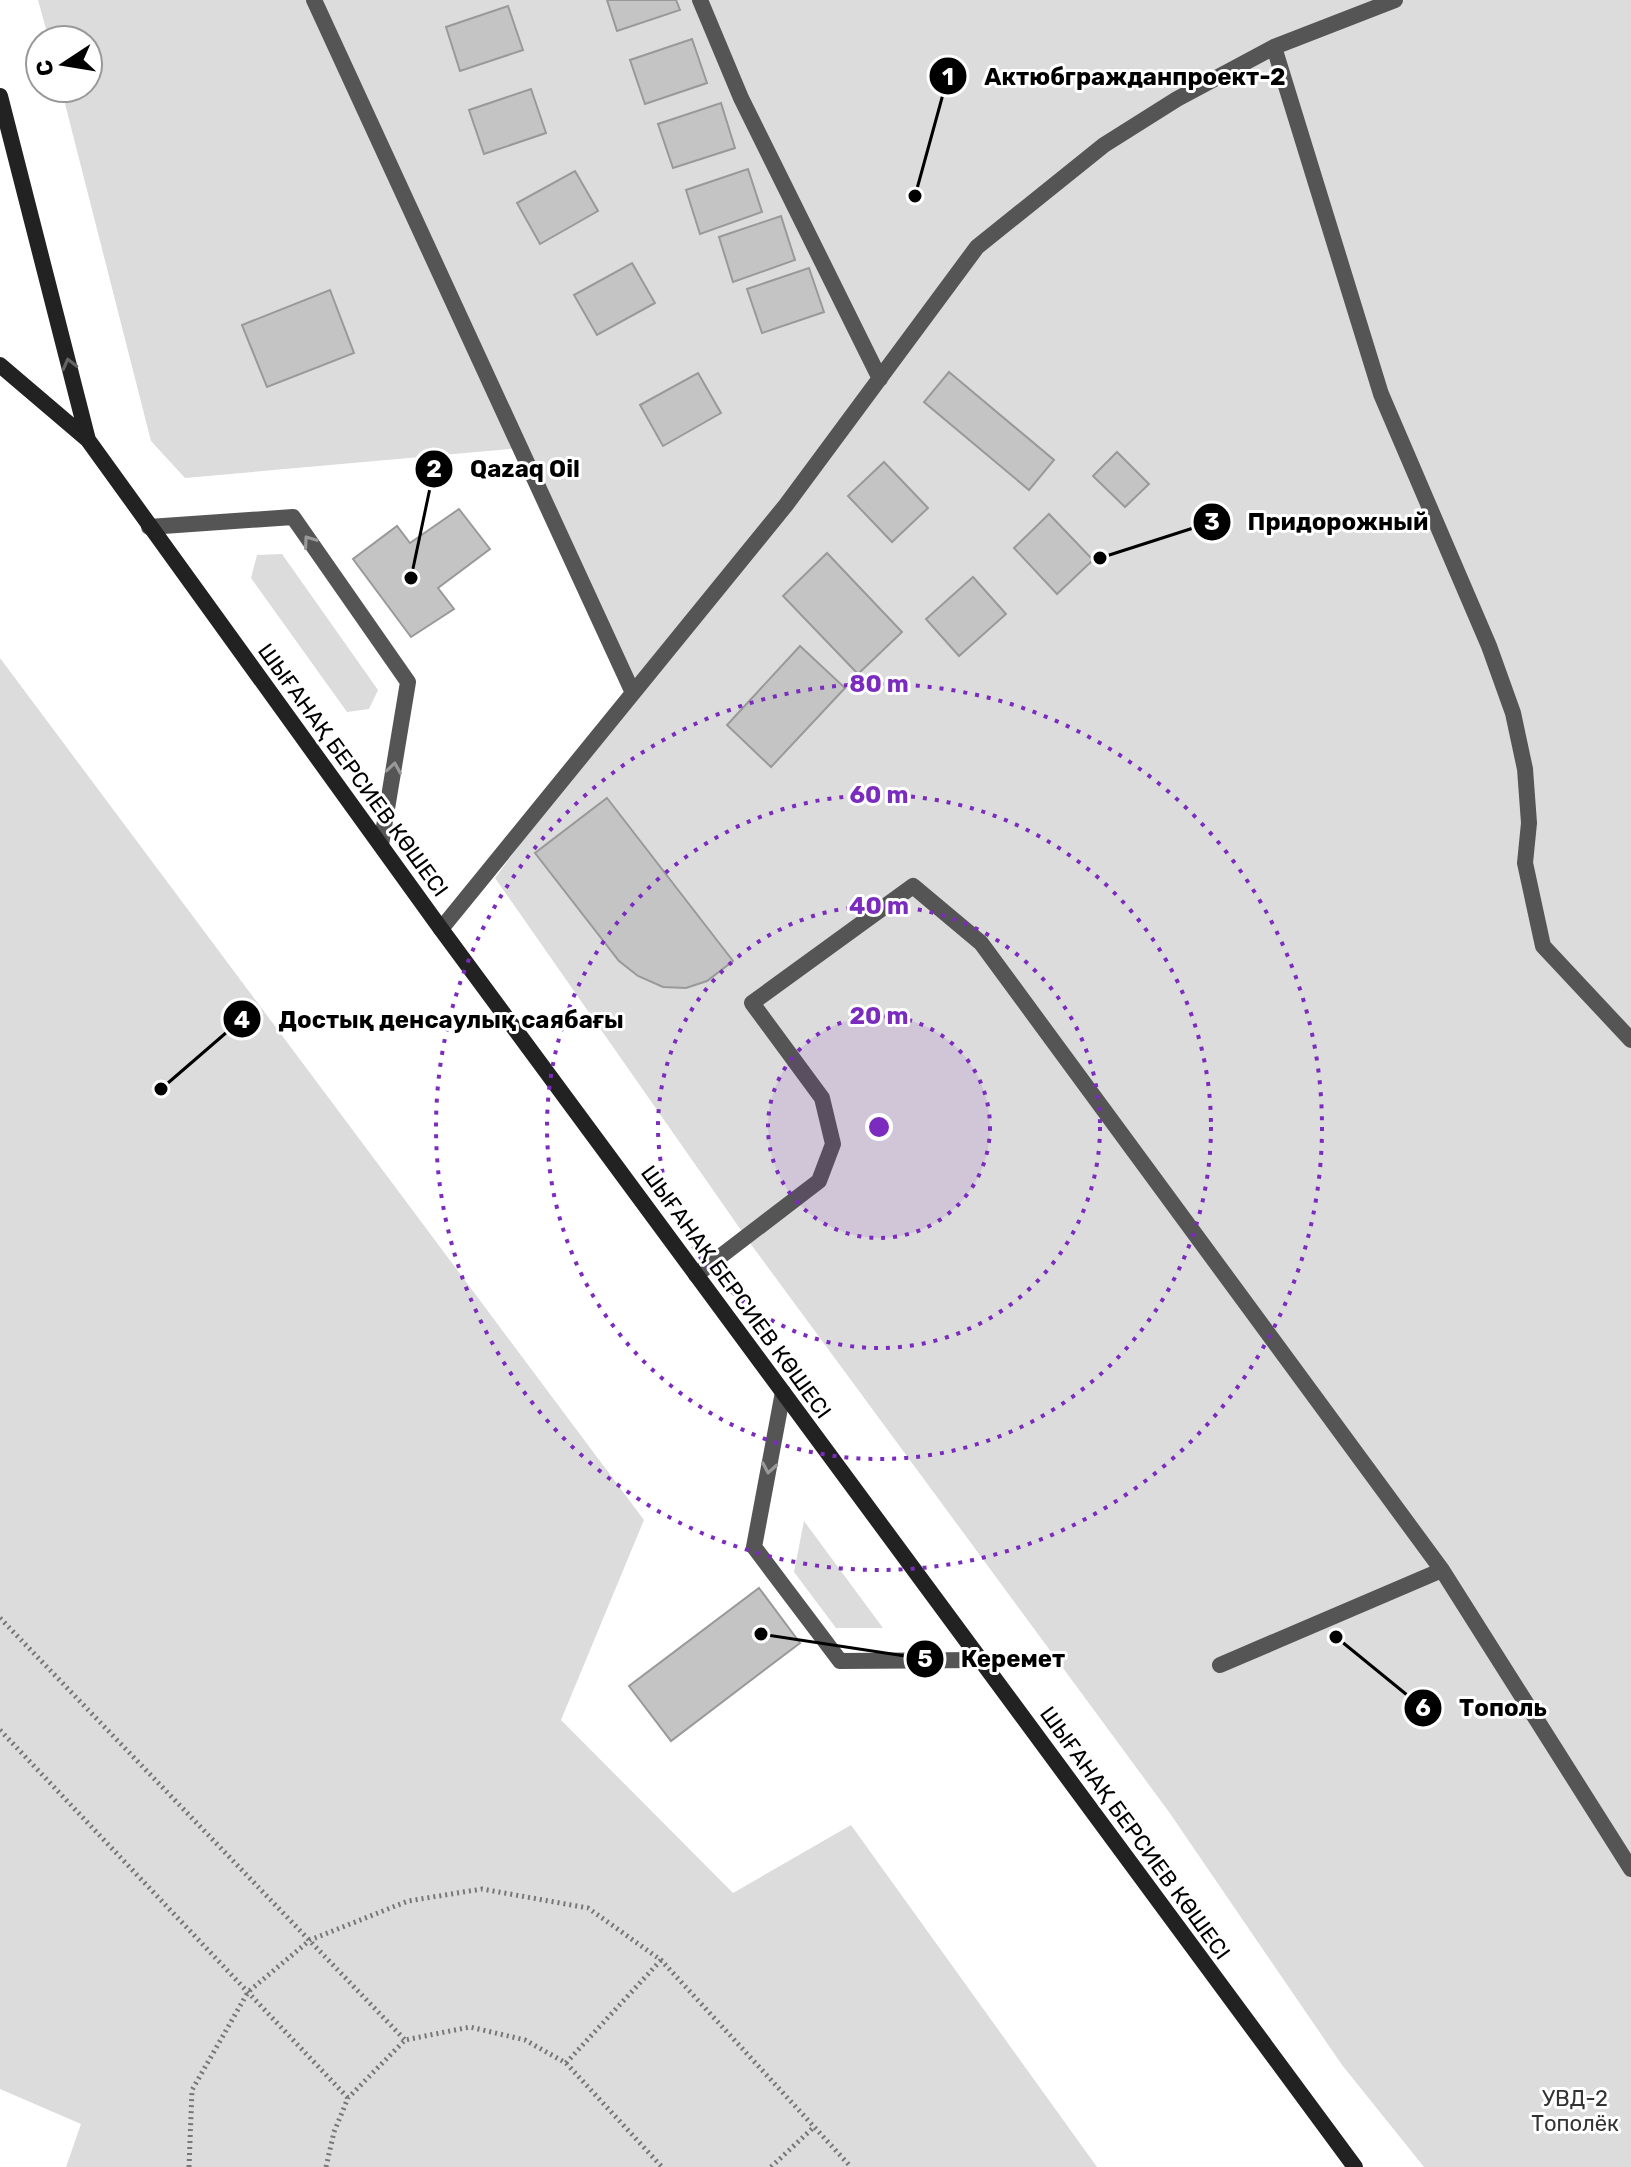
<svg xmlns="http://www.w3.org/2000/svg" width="1631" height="2167" font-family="Rubik,sans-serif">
<rect width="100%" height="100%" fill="#fff"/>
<path fill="#dcdcdc" d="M38 0H1631V2167H1424L1342 2065 1169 1812 750 1243 495 878 629 696 520 448 185 478 151 441 61 88H88V40H49Z
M282 554 378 690 369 709 347 712 251 578 257 555Z
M0 658 644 1520 561 1720 733 1893 851 1825 1097 2167H66L81 2124 0 2089Z
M804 1521 883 1628H836L794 1572Z"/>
<path fill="#c4c4c4" stroke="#999" stroke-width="2" d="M607 0H676L680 10 617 31Z
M508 6 523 50 460 71 446 27Z
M692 39 707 83 645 104 630 60Z
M531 89 546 133 484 154 469 110Z
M721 103 735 148 673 168 658 124Z
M748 169 762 212 700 234 686 190Z
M575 171 598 211 540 244 517 203Z
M781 216 795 260 733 282 719 237Z
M632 263 655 303 597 335 574 295Z
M809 268 824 312 762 333 747 289Z
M330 290 354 353 267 387 242 325Z
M949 372 1054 460 1029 490 924 402Z
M698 373 721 413 663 446 640 405Z
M1117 452 1149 484 1125 507 1093 476Z
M884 462 928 508 892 542 848 496Z
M459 509 490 549 438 588 454 609 411 637 353 559 397 526 410 543Z
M1049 514 1093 560 1057 594 1014 548Z
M827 553 902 632 858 674 783 596Z
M973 577 1006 614 959 656 926 619Z
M800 646 845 688 771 767 727 725Z
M607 798 733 961 707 981 686 988 663 987 638 976 619 961 535 853Z
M759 1588 800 1643 671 1741 629 1686Z"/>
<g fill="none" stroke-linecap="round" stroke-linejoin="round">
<path stroke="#777" stroke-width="5" stroke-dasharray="2 4" stroke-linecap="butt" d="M0 1618 405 2040
M0 1730 348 2098
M566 2063 661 1960
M189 2167 192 2090 248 1992 310 1940 408 1901 482 1889 588 1908 661 1960 851 2167
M326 2167 334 2132 348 2098 405 2040 470 2027 525 2040 566 2063 662 2167
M771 2167 814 2127"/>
<path stroke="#555" stroke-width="16" d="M314 0 633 693
M700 0 741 98 880 379
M1274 47 1381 394 1489 646 1513 713 1525 769 1529 823 1525 863 1543 946 1631 1040
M149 527 293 517 408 682 381 845
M441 929 786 505 977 247 1104 145 1177 99 1274 47 1395 0
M696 1275 819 1181 833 1144 822 1098 752 1003 913 886 981 943 1442 1570
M783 1392 754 1547 840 1661 980 1660
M1220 1665 1442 1570 1631 1869"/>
<path stroke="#222" stroke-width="16" d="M0 96 88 440
M0 365 88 440 441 929 1355 2167"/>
</g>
<defs><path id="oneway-chevron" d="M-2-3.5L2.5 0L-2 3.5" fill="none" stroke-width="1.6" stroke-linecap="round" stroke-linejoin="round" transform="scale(2)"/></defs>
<use stroke="#646464" href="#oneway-chevron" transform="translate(69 364) rotate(-104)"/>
<g stroke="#999">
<use href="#oneway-chevron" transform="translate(309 541) rotate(-125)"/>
<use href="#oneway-chevron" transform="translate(394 768) rotate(-81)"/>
<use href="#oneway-chevron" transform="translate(769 1468) rotate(100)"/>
</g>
<circle cx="879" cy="1127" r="111" fill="#7b2cbf" fill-opacity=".12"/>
<g fill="none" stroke="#7b2cbf" stroke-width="4" stroke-dasharray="4 8">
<circle cx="879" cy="1127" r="111"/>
<circle cx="879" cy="1127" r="221"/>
<circle cx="879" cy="1127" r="332"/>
<circle cx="879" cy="1127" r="443"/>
</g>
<g text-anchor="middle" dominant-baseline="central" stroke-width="6" stroke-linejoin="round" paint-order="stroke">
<g font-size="22" fill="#000" stroke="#fff">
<text transform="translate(353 770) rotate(54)">ШЫҒАНАҚ БЕРСИЕВ КӨШЕСІ</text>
<text transform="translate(736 1292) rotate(54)">ШЫҒАНАҚ БЕРСИЕВ КӨШЕСІ</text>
<text transform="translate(1135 1833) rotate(54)">ШЫҒАНАҚ БЕРСИЕВ КӨШЕСІ</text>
</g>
<g font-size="22" fill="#333" stroke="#fff">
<text x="1575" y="2098">УВД-2<tspan x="1575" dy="25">Тополёк</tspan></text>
</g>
</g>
<circle cx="879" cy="1127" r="12" fill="#7b2cbf" stroke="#fff" stroke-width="4"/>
<g font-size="24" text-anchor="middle" font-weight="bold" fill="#7b2cbf" stroke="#fff" stroke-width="6" stroke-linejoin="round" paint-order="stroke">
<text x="879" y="692">80 m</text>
<text x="879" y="803">60 m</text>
<text x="879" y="914">40 m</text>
<text x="879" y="1024">20 m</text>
</g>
<path fill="none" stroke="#000" stroke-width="3" d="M915 196L948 76M411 578L434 469M1100 558L1212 522M161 1089L242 1019M761 1634L925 1659M1336 1637L1423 1708"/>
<g fill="#000" stroke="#fff" stroke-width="3">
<circle cx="915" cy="196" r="8"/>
<circle cx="411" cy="578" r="8"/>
<circle cx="1100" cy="558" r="8"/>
<circle cx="161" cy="1089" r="8"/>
<circle cx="761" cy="1634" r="8"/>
<circle cx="1336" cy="1637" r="8"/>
<circle cx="948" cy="76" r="20"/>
<circle cx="434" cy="469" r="20"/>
<circle cx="1212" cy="522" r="20"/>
<circle cx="242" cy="1019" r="20"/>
<circle cx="925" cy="1659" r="20"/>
<circle cx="1423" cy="1708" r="20"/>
</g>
<g font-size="24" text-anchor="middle" font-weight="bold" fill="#fff">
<text x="948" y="85">1</text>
<text x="434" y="477">2</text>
<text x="1212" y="530">3</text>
<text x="242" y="1028">4</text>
<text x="925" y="1667">5</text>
<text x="1423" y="1716">6</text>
</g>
<g font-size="24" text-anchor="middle" font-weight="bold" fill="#000" stroke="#fff" stroke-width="6" stroke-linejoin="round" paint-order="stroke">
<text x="1135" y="85">Актюбгражданпроект-2</text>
<text x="525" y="477">Qazaq Oil</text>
<text x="1338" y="530">Придорожный</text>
<text x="451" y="1028">Достық денсаулық саябағы</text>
<text x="1013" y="1667">Керемет</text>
<text x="1503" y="1716">Тополь</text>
</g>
<g transform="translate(64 64) rotate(258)"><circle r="38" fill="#ffffff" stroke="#999999" stroke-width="2"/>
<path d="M0-6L14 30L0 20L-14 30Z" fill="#000000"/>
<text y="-12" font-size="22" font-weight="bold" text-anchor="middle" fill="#000000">С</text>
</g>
</svg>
